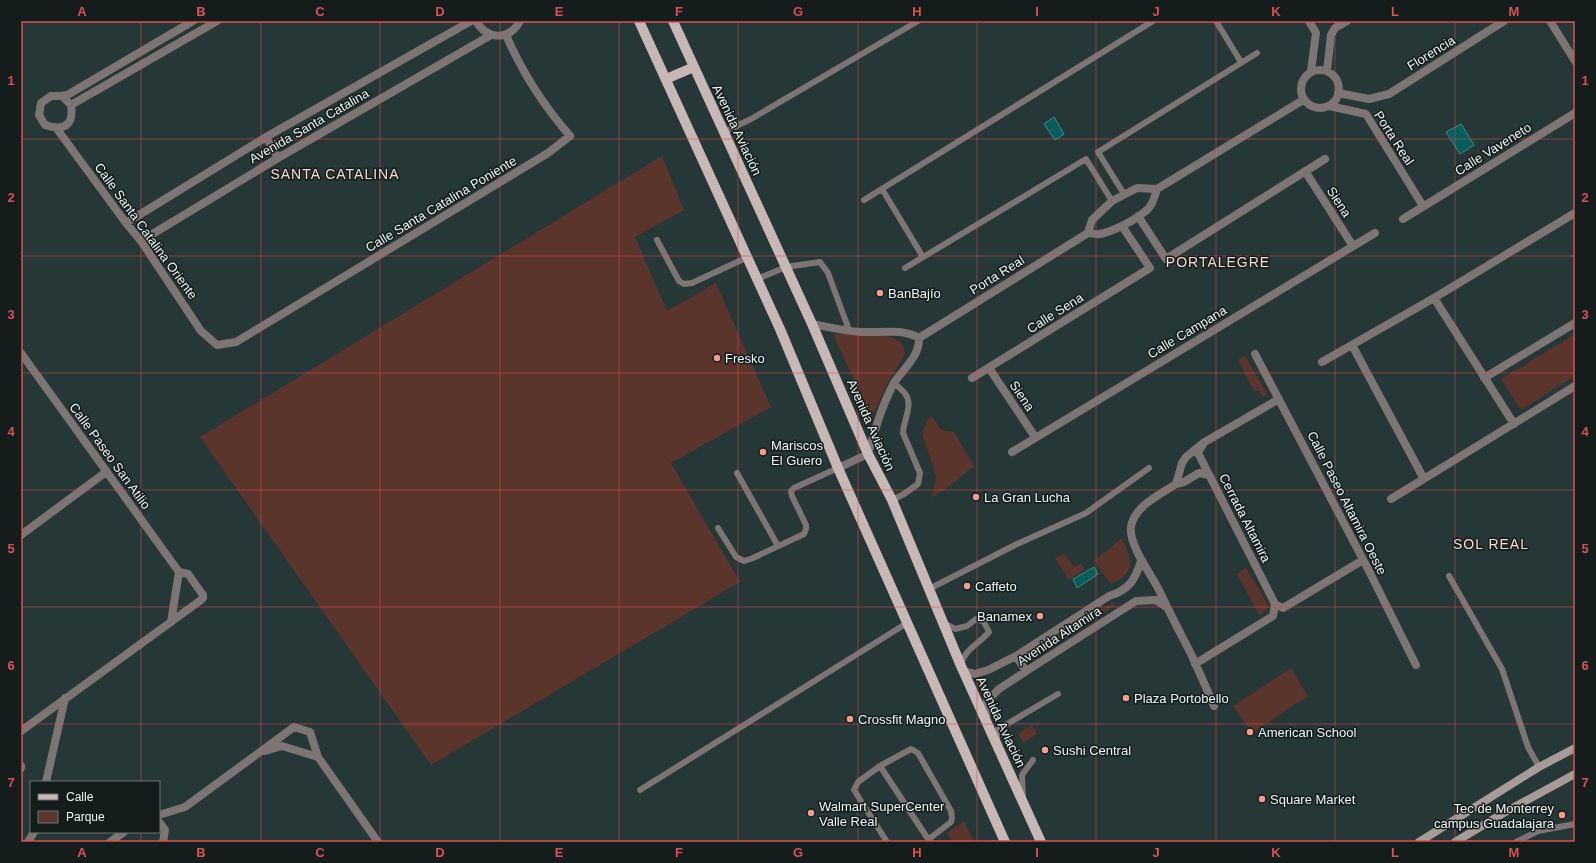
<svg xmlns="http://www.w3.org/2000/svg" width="1596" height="863" font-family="Helvetica,sans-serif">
<rect width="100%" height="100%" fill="#253736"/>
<path fill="#5b342c" d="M662 156 684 210 635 237 667 311 716 283 771 407 671 463 740 582 431 765 200 437Z
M833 334C850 334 888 330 901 343 903 345 904 350 905 354L889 381 871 418Z
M1575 334V376L1521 410 1501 379Z
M1245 356 1268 395 1263 397 1259 390 1254 392 1238 360Z
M931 415 940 428 945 431 954 432 974 466 947 488 932 497 931 495 934 490 936 476 922 434 927 421Z
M1122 538C1132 561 1137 572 1111 584L1101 572 1095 560Z
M1064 553 1074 567 1081 563 1085 569 1069 580 1055 558Z
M1246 567 1269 607 1261 615 1258 613 1237 574Z
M1112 603H1115V605L1100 616 1048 648 1046 644Z
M1291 668 1308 696 1252 733 1233 706Z
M1032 725 1037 734 1023 743 1018 733Z
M964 821 974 842H952L947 833Z"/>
<path fill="#045c5c" stroke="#4a8a8a" d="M1054 117 1064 134 1055 140 1044 124Z
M1461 124 1474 145 1460 154 1446 132Z
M1094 567 1098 574 1077 588 1073 579Z"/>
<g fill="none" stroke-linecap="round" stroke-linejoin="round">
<path stroke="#7d7574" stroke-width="6" d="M1216 21 1241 62
M724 132 751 119 918 21
M882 189 923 257
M1124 194 1098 152 1257 53
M864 200 1153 21
M657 240 679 281 684 284 692 283 748 257
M905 268 1086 159 1112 201
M757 279 786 267 820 262 828 273 849 330
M737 473 778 546
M892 500 904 494 918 484 920 473 903 433C903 422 913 405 906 395 903 390 898 387 894 383
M718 528 736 557 744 561 753 558 804 534 806 529V525L792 496 791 491 794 488 838 468
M1449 576 1502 669 1528 747 1539 767
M929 589 1015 545 1086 513 1149 468
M943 622 955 629 967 626 976 619 984 622 989 632C979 644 965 649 961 664
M997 741V730L1058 694
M880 766 911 749 918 753 951 811 952 818 951 822 929 839
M640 790 907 623
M1023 798 1022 775 1033 760
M887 842 854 790 858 782 880 766 930 842
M1516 842 1538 831 1575 824"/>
<path stroke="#7d7574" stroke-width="8" d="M476 21C487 40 509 41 520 21
M1309 21 1316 33 1311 71
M1550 21 1575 61
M1301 89a19 19 0 1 1 38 0a19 19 0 1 1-38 0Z
M1327 71 1331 35 1335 28 1347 21
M1338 93 1369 99 1389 94 1504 21
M62 96 71 105C74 126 64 131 45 125L39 115 41 103 51 96H62L69 94 193 21
M71 105 217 21
M1329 106 1366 114 1423 206
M57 129 126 223 141 241 201 331 217 345 236 342 548 153 570 136C543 105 522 72 506 35
M266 137 278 158
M1305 171 1353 246
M1138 216 1166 259 1325 159
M1403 219 1575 113
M126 223 266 137 471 21
M1088 233C1092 233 1096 235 1100 234 1115 231 1137 219 1148 209 1153 204 1155 196 1157 189L1303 100
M141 241 278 158 491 35
M1434 298 1514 424
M812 324C828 327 845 331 861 332 880 333 902 328 919 338
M919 338 1088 233 1092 220 1112 201 1137 188 1157 189
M1352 345 1424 479
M21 353 179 572 188 574 203 595V598L201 600 21 731
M1255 354 1368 569 1416 665
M1322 362 1434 298 1575 213
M989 368 1035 437
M972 378 1150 268 1122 226
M1484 378 1575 323
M1203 444 1198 453 1275 604
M1012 452 1375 233
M838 468 868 454C875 430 882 405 894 383 903 369 920 356 919 338
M1176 484 1184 482 1199 473 1209 475
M1391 499 1575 386
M21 535 106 472
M171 622 179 572
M1016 656 1026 671
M1195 664 1273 616 1275 604 1283 608 1363 560
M964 671 975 674 988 670 1016 656 1109 596C1129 590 1135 580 1141 561
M1214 706C1207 689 1199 672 1192 656 1181 634 1169 612 1159 590 1151 574 1129 546 1131 527 1134 506 1161 494 1176 484L1182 463 1186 457 1203 443 1279 399
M986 722 987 701 999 689 1031 668 1136 601 1156 600 1166 607
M265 751 282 746 318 757
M21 766V768
M46 782 65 698
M159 815 185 807 294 727 310 732 318 757 378 842
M159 822 165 830 163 842
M28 842 34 832
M110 842 124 832"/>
<path stroke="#a79b98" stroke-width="8" d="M1419 842 1539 767 1575 748
M1455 842 1507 811 1575 774"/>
<path stroke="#c8b7b4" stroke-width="10" d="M639 21 780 329 838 468 1005 842
M673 21 812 324 868 454 892 500 961 666 1041 842
M666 79 694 67"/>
</g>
<path fill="none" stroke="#da5151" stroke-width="1" stroke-opacity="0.55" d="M141 21V782M261 21V842M380 21V842M500 21V842M619 21V842M738 21V842M858 21V842M977 21V842M1096 21V842M1216 21V842M1335 21V842M1455 21V842M21 139H1575M21 256H1575M21 373H1575M21 490H1575M21 607H1575M21 724H1575M141 832V842"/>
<g fill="#f49d8b" stroke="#141c1c" stroke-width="1.5">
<circle cx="880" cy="293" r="4"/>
<circle cx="717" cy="358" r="4"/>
<circle cx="763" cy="452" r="4"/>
<circle cx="976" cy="497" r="4"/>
<circle cx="967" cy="586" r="4"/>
<circle cx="1040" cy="616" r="4"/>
<circle cx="1126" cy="698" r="4"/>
<circle cx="850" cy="719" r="4"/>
<circle cx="1250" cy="732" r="4"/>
<circle cx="1045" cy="750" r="4"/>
<circle cx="1262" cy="799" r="4"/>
<circle cx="811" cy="813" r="4"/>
<circle cx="1562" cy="815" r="4"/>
</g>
<g text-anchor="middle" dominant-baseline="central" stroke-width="3" stroke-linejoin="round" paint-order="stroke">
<g font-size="13" fill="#ecf7f6" stroke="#141c1c">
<text transform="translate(1431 53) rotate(-32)">Florencia</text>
<text transform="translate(309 126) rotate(-30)">Avenida Santa Catalina</text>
<text transform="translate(737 130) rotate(65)">Avenida Aviación</text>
<text transform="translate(1394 138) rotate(57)">Porta Real</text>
<text transform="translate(1493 149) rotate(-32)">Calle Vaveneto</text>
<text transform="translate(1339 202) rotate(57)">Siena</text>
<text transform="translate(441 204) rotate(-31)">Calle Santa Catalina Poniente</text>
<text transform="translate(146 231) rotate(54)">Calle Santa Catalina Oriente</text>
<text transform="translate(997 275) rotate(-32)">Porta Real</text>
<text transform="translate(1055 313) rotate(-32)">Calle Sena</text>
<text transform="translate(1187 332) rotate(-31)">Calle Campana</text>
<text transform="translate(1022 396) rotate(56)">Siena</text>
<text transform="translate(871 425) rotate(66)">Avenida Aviación</text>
<text transform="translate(110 456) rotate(54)">Calle Paseo San Atilio</text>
<text transform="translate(1347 503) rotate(63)">Calle Paseo Altamira Oeste</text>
<text transform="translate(1245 518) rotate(63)">Cerrada Altamira</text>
<text transform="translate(1059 636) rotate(-33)">Avenida Altamira</text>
<text transform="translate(1001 722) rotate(65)">Avenida Aviación</text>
</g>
<g font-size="13" fill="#ecf7f6" stroke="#141c1c" text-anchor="start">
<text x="888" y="293">BanBajío</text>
<text x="725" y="358">Fresko</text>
<text x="771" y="445">Mariscos<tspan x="771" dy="15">El Guero</tspan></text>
<text x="984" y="497">La Gran Lucha</text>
<text x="975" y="586">Caffeto</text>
<text x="1032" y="616" text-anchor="end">Banamex</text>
<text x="1134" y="698">Plaza Portobello</text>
<text x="858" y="719">Crossfit Magno</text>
<text x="1258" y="732">American School</text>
<text x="1053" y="750">Sushi Central</text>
<text x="1270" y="799">Square Market</text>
<text x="819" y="806">Walmart SuperCenter<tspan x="819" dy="15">Valle Real</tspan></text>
<text x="1554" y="808" text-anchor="end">Tec de Monterrey<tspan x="1554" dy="15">campus Guadalajara</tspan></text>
</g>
<g font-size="14" letter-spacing="1" fill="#fbd9d1" stroke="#141c1c">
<text x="335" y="174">SANTA CATALINA</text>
<text x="1218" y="262">PORTALEGRE</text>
<text x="1491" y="544">SOL REAL</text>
</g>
</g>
<rect width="1596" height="863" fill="none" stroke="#141c1c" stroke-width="44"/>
<rect x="30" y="781" width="130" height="52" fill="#141c1c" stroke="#6a7473"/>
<rect x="38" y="794" width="20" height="6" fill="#c8b7b4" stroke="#6a7473"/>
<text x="66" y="801" font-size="12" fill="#ecf7f6">Calle</text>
<rect x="38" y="811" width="20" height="12" fill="#5b342c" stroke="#6a7473"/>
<text x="66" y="821" font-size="12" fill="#ecf7f6">Parque</text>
<rect x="22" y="22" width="1552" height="819" fill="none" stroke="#da5151" stroke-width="1.5"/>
<g font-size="13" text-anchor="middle" font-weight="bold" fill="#da5151">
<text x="82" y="16">A</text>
<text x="201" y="16">B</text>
<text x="320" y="16">C</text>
<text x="440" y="16">D</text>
<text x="559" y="16">E</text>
<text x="679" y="16">F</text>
<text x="798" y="16">G</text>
<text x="917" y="16">H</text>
<text x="1037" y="16">I</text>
<text x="1156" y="16">J</text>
<text x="1276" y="16">K</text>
<text x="1395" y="16">L</text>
<text x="1514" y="16">M</text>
<text x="11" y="85">1</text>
<text x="1585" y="85">1</text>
<text x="11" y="202">2</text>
<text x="1585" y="202">2</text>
<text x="11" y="319">3</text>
<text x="1585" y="319">3</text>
<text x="11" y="436">4</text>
<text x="1585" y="436">4</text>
<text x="11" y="553">5</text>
<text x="1585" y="553">5</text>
<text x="11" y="670">6</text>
<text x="1585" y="670">6</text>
<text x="11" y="787">7</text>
<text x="1585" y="787">7</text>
<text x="82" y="857">A</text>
<text x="201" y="857">B</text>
<text x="320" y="857">C</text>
<text x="440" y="857">D</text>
<text x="559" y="857">E</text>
<text x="679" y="857">F</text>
<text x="798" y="857">G</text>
<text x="917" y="857">H</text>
<text x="1037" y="857">I</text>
<text x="1156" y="857">J</text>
<text x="1276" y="857">K</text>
<text x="1395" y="857">L</text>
<text x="1514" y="857">M</text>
</g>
</svg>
